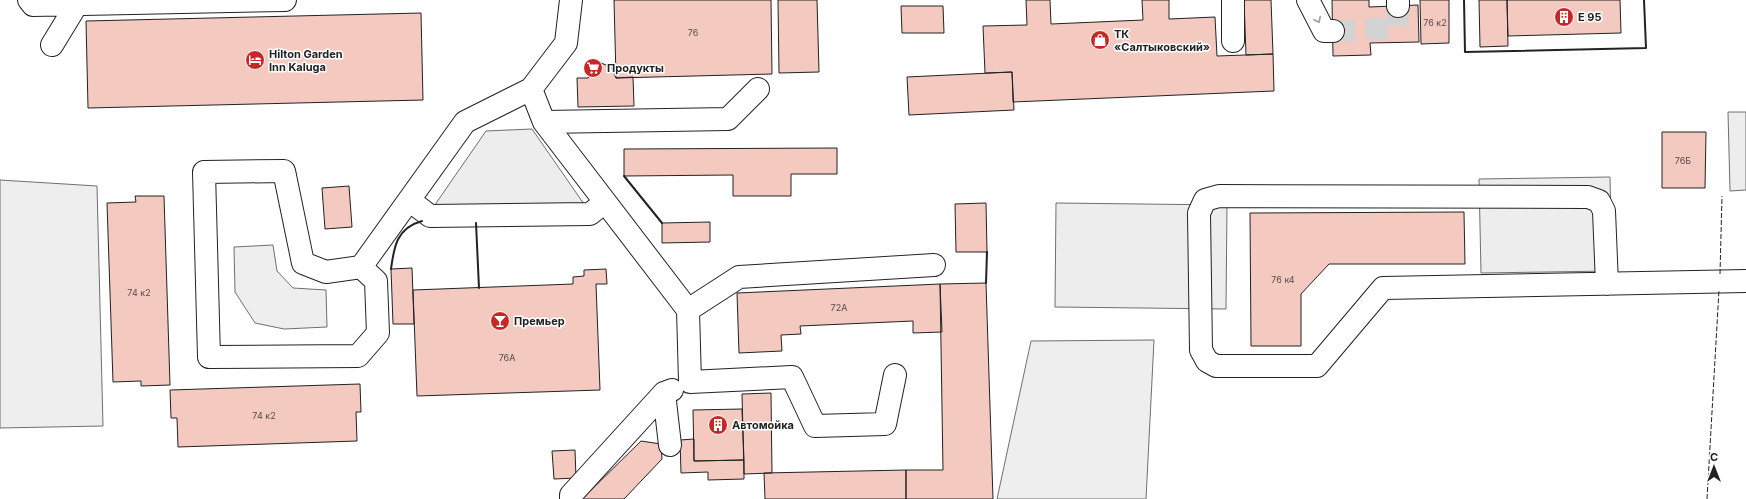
<svg xmlns="http://www.w3.org/2000/svg" width="1746" height="499" font-family="Inter,sans-serif">
<rect width="100%" height="100%" fill="#fff"/>
<path fill="#eee" stroke="#6f6f6f" d="M0 180 97 186 103 426 0 428Z
M273 245 277 271 293 288 326 290 327 327 284 329 255 323 235 292 234 247Z
M1154 340 1146 499H997L1031 341Z"/>
<path fill="#ededed" stroke="#6f6f6f" d="M1728 112H1746V190L1730 191Z
M532 129 586 207 432 209 486 131Z
M1610 177 1612 271 1481 273 1479 179Z
M1056 203 1227 205 1226 309 1055 307Z"/>
<path fill="#f3c9c0" stroke="#222" d="M614 0H771L772 74 616 78Z
M778 0H817L819 72 779 73Z
M1026 0H1050L1051 24 1143 20 1142 0H1169V19L1215 17 1217 56 1273 54 1274 91 1013 102 1012 72 985 73 983 26 1027 25Z
M1244 0H1271L1273 54 1246 55Z
M1332 0H1369V7L1418 5 1419 42 1370 43 1371 55 1333 56Z
M1420 0H1449V43L1421 44Z
M1479 0H1507L1508 46 1480 47Z
M1507 0H1620L1621 33 1508 36Z
M901 6H943L944 33H902Z
M421 13 423 100 88 108 86 21Z
M601 63 611 67 616 78 633 77 634 106 578 107 577 78H588L593 68Z
M1012 72 1014 110 909 115 907 77Z
M1662 132H1706L1705 188H1662Z
M837 148V174H791V196H733V175L624 176V149Z
M349 186 352 227 325 229 322 188Z
M135 196H164L170 385 141 386V381L113 382 107 203 136 202Z
M986 203 987 252H956L955 204Z
M1464 212 1465 264H1329L1301 294V346H1251L1250 213Z
M710 222V242L662 243V223Z
M412 268 414 324H393L391 269Z
M606 269 607 284H596L600 390 417 396 413 290 573 284V277L584 276V270Z
M986 283 993 499H906V470H943L940 284Z
M940 284 942 332 913 333V321L800 326 801 334 781 335 782 351 739 353 737 293Z
M360 384 361 412H356L357 441 178 447 177 418H171L170 390Z
M771 393 772 473 744 474 742 394Z
M742 409 744 460 694 461 693 410Z
M694 439V461L744 460V479L708 480V472L681 473 680 440Z
M641 441 661 444 662 459 624 499H582Z
M575 450 576 478 554 479 552 451Z
M906 470V499H765L764 473Z"/>
<g fill="none" stroke-linecap="round" stroke-linejoin="round">
<path stroke="#d3d3d3" stroke-width="22" stroke-dasharray="22 11" stroke-linecap="butt" d="M1333 31 1397 28 1398 6"/>
<g stroke="#222" stroke-width="24">
<path id="minor" d="M29 0 33 5 285 0
M1233 0V41
M1308 0 1324 31H1333
M1398 6V0
M52 45 77 4
M531 89 544 122 688 310 739 277 934 265
M544 122 728 119 758 89
M409 200 430 216 590 214 605 202
M361 267 376 281 378 333 358 356 209 357 204 172 284 171 303 263 326 272 361 267 465 122 531 89 566 43 571 0
M1607 284 1604 211 1599 201 1588 197 1219 196 1205 200 1199 213 1201 350 1207 361 1216 366H1317L1383 288 1746 281
M688 310 690 382 792 377 815 426 885 424 895 375
M670 445 664 393 672 390
M571 499V495L664 393"/>
</g>
<use href="#minor" stroke="#fff" stroke-width="22"/>
<path stroke="#222" stroke-width="1" stroke-dasharray="5 2" stroke-linecap="butt" d="M1720 274 1722 196
M1707 499 1719 290"/>
<path stroke="#222" stroke-width="2" d="M1464 0 1465 52 1646 48 1644 0
M624 176 662 223
M476 223 479 288
M391 269C394 246 397 228 422 221
M986 283 987 252"/>
</g>
<defs><path id="oneway-chevron" d="M-2-3.5L2.5 0L-2 3.5" fill="none" stroke-width="1.6" stroke-linecap="round" stroke-linejoin="round"/></defs>
<use stroke="#9c9c9c" href="#oneway-chevron" transform="translate(1318 20) rotate(63)"/>
<defs>
<g id="building-disc" transform="scale(1)"><circle r="9.5" fill="#c62828" stroke="#fff"/><path d="M-4-6H4V6H1V3H-1V6H-4ZM-2.5-4.3h1.7v1.8h-1.7ZM.8-4.3h1.7v1.8H.8ZM-2.5-1h1.7V.8h-1.7ZM.8-1h1.7V.8H.8Z" fill="#fff"/></g>
<g id="shop-disc" transform="scale(1)"><circle r="9.5" fill="#c62828" stroke="#fff"/><path d="M-5-2.5h2.3a2.7 3.5 0 0 1 5.4 0H5L5.5 6h-11ZM-1.5-2.5h3a1.5 2.3 0 0 0-3 0Z" fill="#fff"/></g>
<g id="hotel-disc" transform="scale(1)"><circle r="9.5" fill="#c62828" stroke="#fff"/><path d="M-6-4.5h1.5V1H6V5H4.5V3h-9V5H-6ZM-4 0a1.8 1.8 0 1 1 3.6 0ZM.5 0V-2.5h3Q6-2.5 6 0Z" fill="#fff"/></g>
<g id="supermarket-disc" transform="scale(1)"><circle r="9.5" fill="#c62828" stroke="#fff"/><path d="M-6-5.5h2.5l.6 2H6L4.5 2H-2.5L-4.4-4H-6ZM-1.5 3.2a1.3 1.3 0 1 0 .1 0ZM3 3.2a1.3 1.3 0 1 0 .1 0Z" fill="#fff"/></g>
<g id="bar-disc" transform="scale(1)"><circle r="9.5" fill="#c62828" stroke="#fff"/><path d="M-6-5H6L.8 .8V4.5H3.5V6h-7V4.5H-.8V.8Z" fill="#fff"/></g>
</defs>
<g fill-rule="evenodd">
<use href="#building-disc" x="1564" y="17"/>
<use href="#shop-disc" x="1100" y="40"/>
<use href="#hotel-disc" x="255" y="60"/>
<use href="#supermarket-disc" x="593" y="68"/>
<use href="#bar-disc" x="500" y="321"/>
<use href="#building-disc" x="718" y="425"/>
</g>
<g text-anchor="middle" dominant-baseline="central" stroke-width="3" stroke-linejoin="round" paint-order="stroke">
<g font-size="9" fill="#564c4a">
<text x="1435" y="22">76 к2</text>
<text x="693" y="32">76</text>
<text x="1683" y="160">76Б</text>
<text x="1283" y="279">76 к4</text>
<text x="139" y="292">74 к2</text>
<text x="839" y="307">72А</text>
<text x="507" y="357">76А</text>
<text x="264" y="415">74 к2</text>
</g>
<g font-size="11" font-weight="bold" fill="#222" stroke="#fff" text-anchor="start">
<text x="1578" y="17">Е 95</text>
<text x="1114" y="34">ТК<tspan x="1114" dy="13">«Салтыковский»</tspan></text>
<text x="269" y="54">Hilton Garden<tspan x="269" dy="13">Inn Kaluga</tspan></text>
<text x="607" y="68">Продукты</text>
<text x="514" y="321">Премьер</text>
<text x="732" y="425">Автомойка</text>
</g>
</g>
<g transform="translate(1714 467)" stroke="#ffffff" stroke-width="3" paint-order="stroke">
<path d="M0-3L7 15L0 10L-7 15Z" fill="#222222"/>
<text y="-6" font-size="11" font-weight="bold" text-anchor="middle" fill="#222222">С</text>
</g>
</svg>
